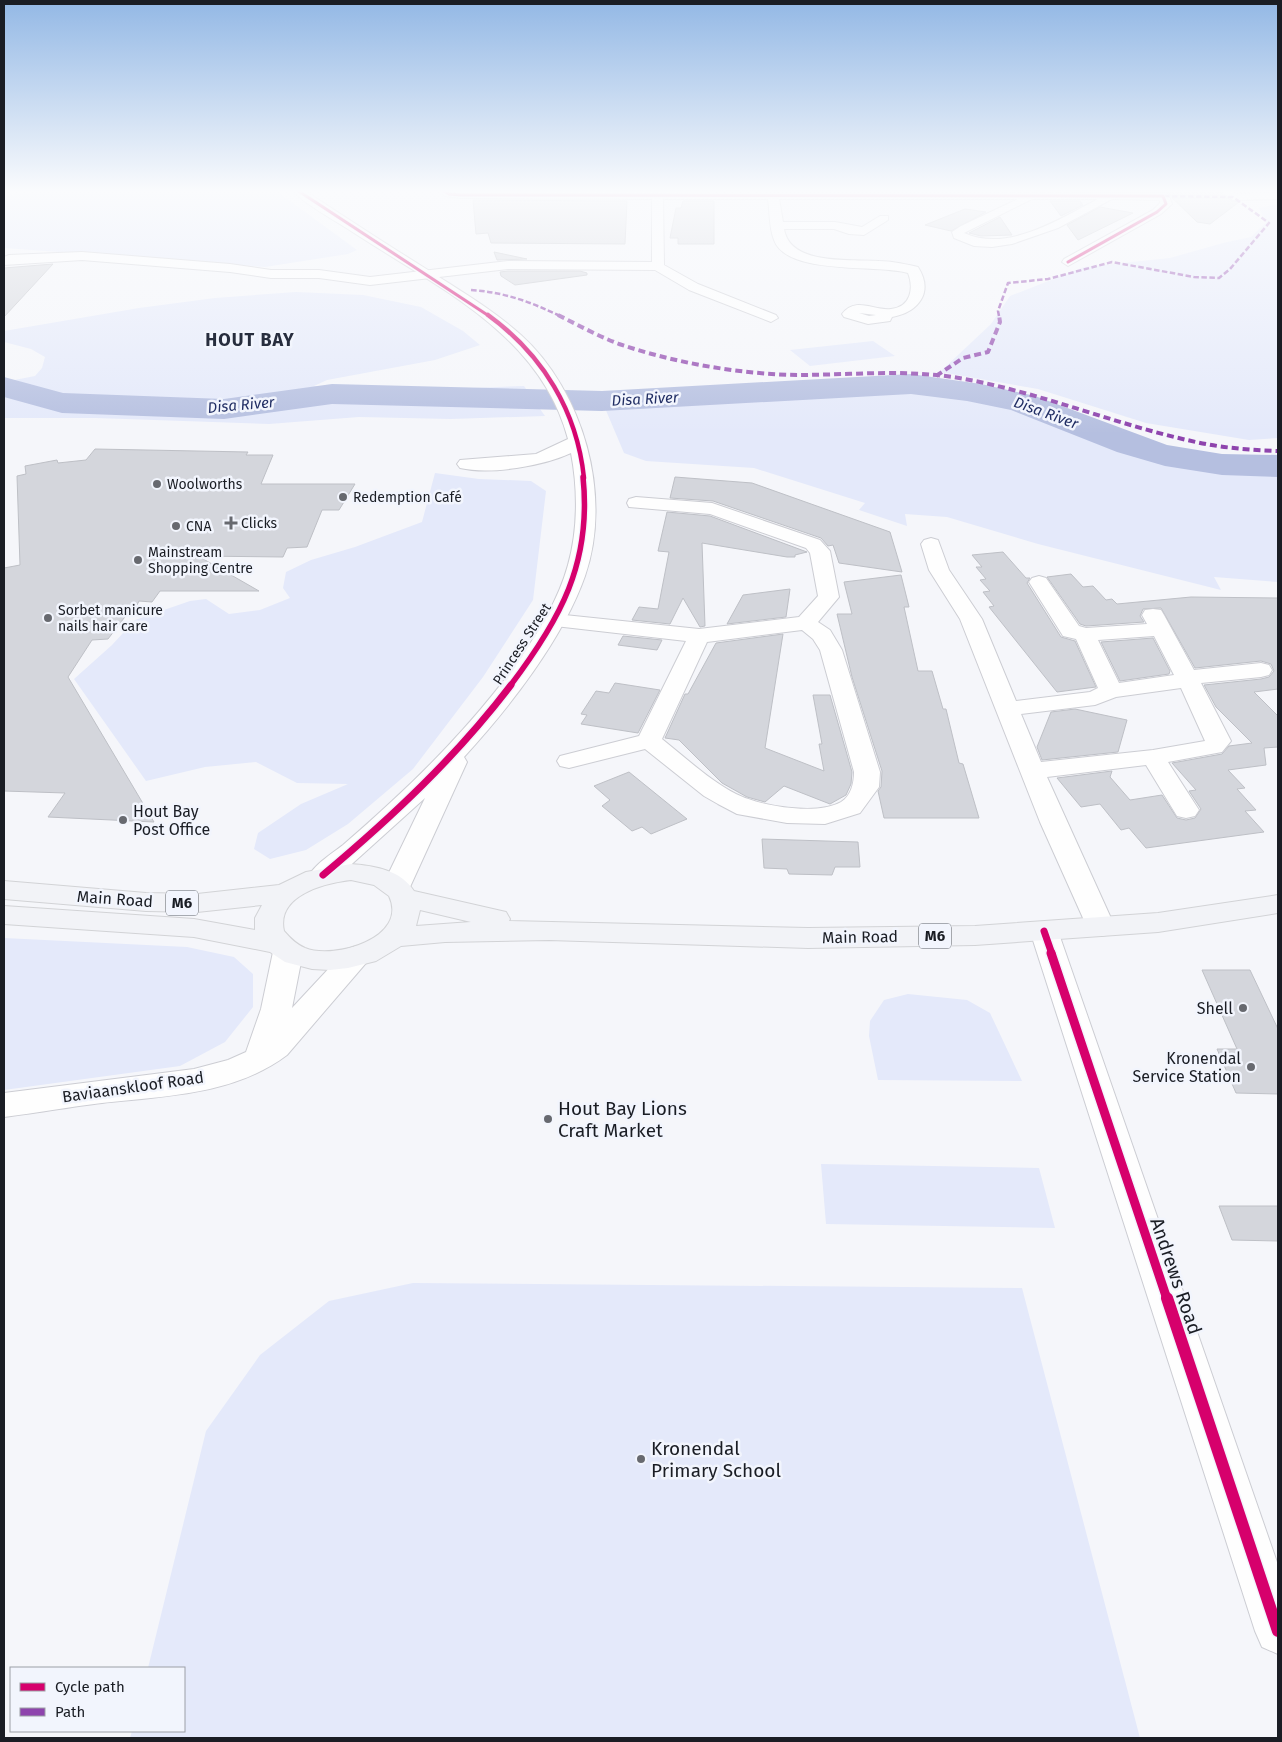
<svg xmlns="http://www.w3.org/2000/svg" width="1282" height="1742" font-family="'Fira Sans',sans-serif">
<rect width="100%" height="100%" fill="#f5f6fa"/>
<path fill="#e4e9fa" d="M51 190H275L357 250 348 254 265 267 4 248V196Z
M1278 204V438L1249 440 1146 423 1038 389 940 372 991 324 1010 296 1084 267 1170 258 1223 243 1251 237 1266 222 1259 208Z
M296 292 363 295 421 307 463 331 480 345 435 360 327 380 314 386 472 388 524 386 545 416 451 419 359 417 269 424 96 418H4V382L35 376 42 368 45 357 31 349 4 342V331L139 308 215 298Z
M873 341 895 356 810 366 790 350Z
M911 384C948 388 987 392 1023 403 1059 414 1094 432 1129 445 1176 462 1229 467 1278 466V582L1214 577 1221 590 1038 544 947 517 905 514 907 526 859 510 865 503 754 468 646 461 624 453 602 401Z
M435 473 479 479 531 481 546 491 533 600 483 677 413 769 348 824 306 850 270 859 254 849 258 833 301 804 348 784 297 783 256 762 205 767 146 781 74 679 112 645 135 620 190 601 206 599 229 614 260 610 290 598 283 588 286 572 311 560 355 547 422 522Z
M4 938 187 947 234 957 253 974V1007L225 1042 180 1066 4 1090Z
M908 994 967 1000 990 1013 1022 1081 878 1080 869 1036 870 1021 884 1000Z
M821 1164 1039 1168 1055 1228 826 1224Z
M413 1283 1022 1288 1140 1738H130L132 1731H184V1668H148L206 1431 260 1355 329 1301Z"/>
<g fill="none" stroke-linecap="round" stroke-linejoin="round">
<path fill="#b5bfe0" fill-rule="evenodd" d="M911 374 981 384 1035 396 1167 445 1222 454 1278 455V477L1222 475 1165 466 1117 452 1011 410 967 401 911 394 602 411 332 404 224 419 62 413 4 397V377L63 393 224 399 332 384 602 391Z"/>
</g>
<path fill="#d4d6dc" stroke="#bec0c6" d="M1164 190H1218L1232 201 1239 202 1210 224 1197 222Z
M473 200 627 201 625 244 491 243 488 233 476 234Z
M683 201H714V244H678V238H670L676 208H681Z
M1050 201H1080L1083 205 1061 216Z
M1100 207 1133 213 1078 240 1067 225Z
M965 209 986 212 951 231 925 225Z
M1000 217 1012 235 981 236 969 233Z
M494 252 527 259 497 260Z
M53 264 4 317V268Z
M508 271H580L587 273V275L515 285 501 276 500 272Z
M95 449 248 452 246 455H273L261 484H355L339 510H322L307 547 287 548 283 557 198 556 259 591H160L152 602 139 601 137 605H134L108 639 92 640 68 677 154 822 48 817 65 793 4 791V568L20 565 17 476 26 474 25 466 57 460 58 463 86 460Z
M675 477 752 483 890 532 902 572 839 563 833 545 828 546 821 538 713 501 670 498Z
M667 512 710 516 807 552 795 555V557H787L702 543 705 626 700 627 683 598 670 624 632 620 639 607 658 609 669 552 658 551Z
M1003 552 1026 578H1030L1027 583 1061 637 1075 641 1096 687 1057 692 989 607 994 606 983 592 990 591 980 580 986 579 976 567H982L972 555Z
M1071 574 1083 587 1093 586 1106 600 1112 599 1117 604 1191 597 1278 598V689L1254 692 1278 716V747L1264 748 1266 765 1228 770 1245 788 1237 789 1256 810 1245 811 1264 832 1146 848 1129 828 1121 830 1100 804 1081 807 1057 778 1112 771 1110 777 1130 800 1162 795 1177 818 1186 820 1195 818 1201 809 1189 791 1196 790 1172 763 1222 754 1229 746 1252 743 1216 707 1204 685 1261 679 1269 677 1274 671 1271 664 1261 661 1195 668 1161 608 1143 609 1140 616 1144 622 1086 626 1080 624 1047 577Z
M901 575 909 607H904L918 671H932L943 709H946L959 763 963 764 979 818H884L878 791 881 787 882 771 852 677 837 614H852L844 582Z
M790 589 786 617 727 624 743 595Z
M783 634 765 748 824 771 819 744H822L813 695H830L852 772 851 784 846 795 830 804 784 786 765 802 747 797 722 783 679 740 665 738 685 694H688L716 643Z
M623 636 662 640 657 650 618 645Z
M1153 638 1170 671 1169 674 1120 681 1101 642Z
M615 683 660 690 638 733 581 724 587 715 581 714 596 691 609 693Z
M1075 709 1127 720 1118 752 1042 760 1037 747 1051 712Z
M629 772 687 819 651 834 642 827 632 831 602 806 610 800 594 786Z
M762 839 858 842 860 867H835L832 875 789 874 787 869 764 868Z
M1202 970H1250L1278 1029V1094L1236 1093 1217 1049H1237Z
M1219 1206H1278V1241L1232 1240Z"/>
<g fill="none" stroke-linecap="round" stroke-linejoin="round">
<g stroke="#cccdd3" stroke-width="2">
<path id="minor" d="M437 190 461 192H652V190H662V192L1163 193 1170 198 1172 204 1161 214 1068 266 1062 262 1064 259 1153 210 1160 203V200L1112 199 1058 228 1012 244 992 247 974 246 954 238 952 232 961 226 1018 199H779L783 222H835L862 227 880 216H888V220L864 235 849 234 834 229H784C790 266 851 259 879 261 892 261 905 264 918 267 934 292 919 312 892 317L890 321 868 324 844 317 842 314C856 296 873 311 891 309 911 307 914 288 908 273 877 264 787 276 774 240 769 227 770 213 768 199H663L664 265 698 284 776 315 778 318 771 322 689 290 655 270 508 269 370 285 319 278H271L230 272 82 260 4 265V257L9 255 82 252 230 264 271 270H319L370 277 508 261 652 262V199L461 198 445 196ZM1032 199H1098C1059 219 1008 253 964 233ZM859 313 876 315 869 316Z
M1220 190H1231L1236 194 1278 193V199L1233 200Z
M636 497 712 503 820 540 830 551 839 597 818 622 830 630 842 650 880 772 879 787 860 813 825 824 787 823 737 814 718 804 704 796 645 749 569 768 560 766 557 761 560 756 639 736 686 641 555 626 547 625 544 620 547 615 555 614 699 629 799 617 818 596 810 553 806 548 710 514 629 507 627 503 629 499ZM802 630 813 639 820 650 854 772C854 783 851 796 841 802 816 816 760 806 736 794 709 780 686 758 662 739L707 642Z
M931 538 938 540 949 570 982 619 1016 701 1090 692 1098 688 1076 639 1063 636 1029 582 1032 578 1039 576 1046 578 1079 626 1086 628 1147 624 1142 615 1145 610 1153 609 1161 610 1164 615 1194 670 1261 663 1269 665 1272 670 1269 675 1261 677 1201 683 1231 741 1222 752 1168 762 1199 810 1195 816 1186 818 1177 816 1146 765 1047 777 1115 927 1111 934 1101 936 1091 934 1087 927 1040 822 960 619 929 570 921 544 924 540ZM1154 636 1174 675 1119 683 1098 640ZM1181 688 1205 741 1153 750 1041 762 1021 714 1095 705 1116 697Z
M1044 922 1054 924 1058 931 1278 1565V1654L1262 1647 1255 1631 1030 931 1034 924Z
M288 942 298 945 303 952 292 1008 347 949 357 946 367 949 372 956 287 1055C234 1095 166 1096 102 1103 69 1107 36 1113 4 1117V1093L194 1069 228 1060 246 1052 261 1009 273 952 278 945Z"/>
</g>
<g stroke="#cccdd3" stroke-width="2">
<path id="tertiary" d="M292 190H304C345 217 386 244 428 270 459 290 492 309 521 335 583 391 613 495 585 576 563 639 509 708 464 757L467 762 410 887 406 893 396 896 386 893 382 887 425 798 333 881 323 884 313 881 309 875C317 863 331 854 343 845 359 831 375 817 391 802 452 746 546 646 568 565 578 530 578 489 571 453 543 466 491 475 460 468L457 464 460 460 536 454 568 439C540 333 436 287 351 231 336 221 302 203 292 190Z"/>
</g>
<g stroke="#d2d3d6" stroke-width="2">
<path id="primary" d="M351 864C375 866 401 870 414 891L506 912 510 919 509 921 808 928 975 926 1158 913 1278 895V913L1158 932 975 945 808 948 549 940 445 942 401 946 376 961 348 968 330 970 312 969 285 962 270 952 194 937 4 924V906L194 919 255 930V918L262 905 197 912 146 911 4 899V881L146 893 197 894 279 885 306 872ZM351 880 374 885 389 896C409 938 334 960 305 948 296 944 290 938 284 931 276 895 325 883 351 880ZM420 910 471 922 416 926Z"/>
</g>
<use href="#minor" fill="#fefefe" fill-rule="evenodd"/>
<use href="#tertiary" fill="#fefefe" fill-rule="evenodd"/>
<use href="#primary" fill="#f2f3f7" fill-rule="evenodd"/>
<path stroke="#8e44ad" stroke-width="2.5" stroke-dasharray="5.5 2.5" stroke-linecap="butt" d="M471 290C504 292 531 302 560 316
M999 316 998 311 1008 283 1048 279 1112 262 1194 277 1219 278 1230 269 1269 223 1233 197 1163 196"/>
<path stroke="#8e44ad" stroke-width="4" stroke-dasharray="7 4" stroke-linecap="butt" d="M558 315C578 325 598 336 619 344 675 363 739 374 797 375 851 375 906 369 959 378 1040 392 1116 425 1196 442 1223 448 1250 450 1278 451
M936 376 963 358 988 352 1000 322 999 315"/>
<g stroke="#f2f5fd" stroke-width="4.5">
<path id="cycleway-far5" d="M297 190 489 316
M442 190 449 194 461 195 1163 196 1166 204 1157 212 1068 262"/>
</g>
<g stroke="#f2f5fd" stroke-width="6">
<path id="cycleway-far4" d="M488 315C543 355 577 411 584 478"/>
</g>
<g stroke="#f2f5fd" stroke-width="8">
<path id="cycleway-far3" d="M510 686C560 620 592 563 583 477"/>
</g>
<g stroke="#f2f5fd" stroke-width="10">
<path id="cycleway-far2" d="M323 875C392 817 456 757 511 685
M1044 931 1052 954"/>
</g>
<g stroke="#f2f5fd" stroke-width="12">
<path id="cycleway-far1" d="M1051 953 1167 1299"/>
</g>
<g stroke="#f2f5fd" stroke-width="15">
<path id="cycleway" d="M1167 1298 1278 1631"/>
</g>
<use href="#cycleway-far5" stroke="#d6006c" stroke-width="3"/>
<use href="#cycleway-far4" stroke="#d6006c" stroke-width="4.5"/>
<use href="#cycleway-far3" stroke="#d6006c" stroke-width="5.5"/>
<use href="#cycleway-far2" stroke="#d6006c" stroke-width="7"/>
<use href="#cycleway-far1" stroke="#d6006c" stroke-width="9"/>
<use href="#cycleway" stroke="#d6006c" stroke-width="12"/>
</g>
<linearGradient id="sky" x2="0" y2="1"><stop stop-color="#93b8e5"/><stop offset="0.44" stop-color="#fafbfd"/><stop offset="1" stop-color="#fafbfd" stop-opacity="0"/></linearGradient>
<rect width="1282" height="434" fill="url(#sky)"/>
<g fill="#67696f" stroke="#f2f5fd" stroke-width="2">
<circle cx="157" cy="484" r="5"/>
<circle cx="343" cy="497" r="5"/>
<path d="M228.5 515.5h5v5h5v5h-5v5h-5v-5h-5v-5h5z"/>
<circle cx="176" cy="526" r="5"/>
<circle cx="138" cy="560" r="5"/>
<circle cx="48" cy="618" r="5"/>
<circle cx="123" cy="820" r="5"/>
<circle cx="1243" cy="1008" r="5"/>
<circle cx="1251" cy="1067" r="5"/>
<circle cx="548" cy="1119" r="5"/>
<circle cx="641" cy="1459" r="5"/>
</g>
<g text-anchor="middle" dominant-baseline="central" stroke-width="5" stroke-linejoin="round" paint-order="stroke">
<g font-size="14" fill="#1a1d24" stroke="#f2f5fd" text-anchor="start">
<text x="167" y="484">Woolworths</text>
<text x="353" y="497">Redemption Café</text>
<text x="241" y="523">Clicks</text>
<text x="186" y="526">CNA</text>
<text x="148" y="552">Mainstream<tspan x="148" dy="16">Shopping Centre</tspan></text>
<text x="58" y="610">Sorbet manicure<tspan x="58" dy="16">nails hair care</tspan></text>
</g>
<g font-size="14" fill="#1a1d24" stroke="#f2f5fd">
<text transform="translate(522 644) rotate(-57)">Princess Street</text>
</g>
<g font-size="15" font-style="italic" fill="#212e64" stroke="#f2f5fd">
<text transform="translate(645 399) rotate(-3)">Disa River</text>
<text transform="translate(241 405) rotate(-5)">Disa River</text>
<text transform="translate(1046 413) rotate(20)">Disa River</text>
</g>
<g fill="#f2f5fd" stroke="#5b5e65" stroke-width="1">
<rect x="166" y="890.5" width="32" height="25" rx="4"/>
<rect x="919" y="923.5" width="32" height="25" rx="4"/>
</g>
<g font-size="15" font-weight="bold" fill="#1a1d24">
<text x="182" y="903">M6</text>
<text x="935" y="936">M6</text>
</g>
<g font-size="16" fill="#1a1d24" stroke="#f2f5fd" text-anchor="end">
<text x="133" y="811" text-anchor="start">Hout Bay<tspan x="133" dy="18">Post Office</tspan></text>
<text x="1233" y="1008">Shell</text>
<text x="1241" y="1058">Kronendal<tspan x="1241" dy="18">Service Station</tspan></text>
</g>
<g font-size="16" fill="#1a1d24" stroke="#f2f5fd">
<text transform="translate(115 899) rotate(4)">Main Road</text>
<text transform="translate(860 937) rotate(-1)">Main Road</text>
<text transform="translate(133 1087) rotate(-8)">Baviaanskloof Road</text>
</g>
<g font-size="18" font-weight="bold" letter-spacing="1" fill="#282e3e" stroke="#f2f5fd">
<text x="250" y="340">HOUT BAY</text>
</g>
<g font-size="19" fill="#1a1d24" stroke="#f2f5fd" text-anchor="start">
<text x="558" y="1108">Hout Bay Lions<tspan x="558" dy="22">Craft Market</tspan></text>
<text x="651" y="1448">Kronendal<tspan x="651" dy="22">Primary School</tspan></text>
</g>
<g font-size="19" fill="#1a1d24" stroke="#f2f5fd">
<text transform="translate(1176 1276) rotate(71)">Andrews Road</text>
</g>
</g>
<rect width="1282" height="1742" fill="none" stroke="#1a1d24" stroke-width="10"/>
<rect x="10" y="1667" width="175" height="65" fill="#f2f5fd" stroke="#9c9fa6"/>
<rect x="20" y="1683" width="25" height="8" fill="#d6006c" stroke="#9c9fa6"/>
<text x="55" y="1692" font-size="15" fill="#1a1d24">Cycle path</text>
<rect x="20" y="1708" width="25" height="8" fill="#8e44ad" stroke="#9c9fa6"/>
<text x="55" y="1717" font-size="15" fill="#1a1d24">Path</text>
</svg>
